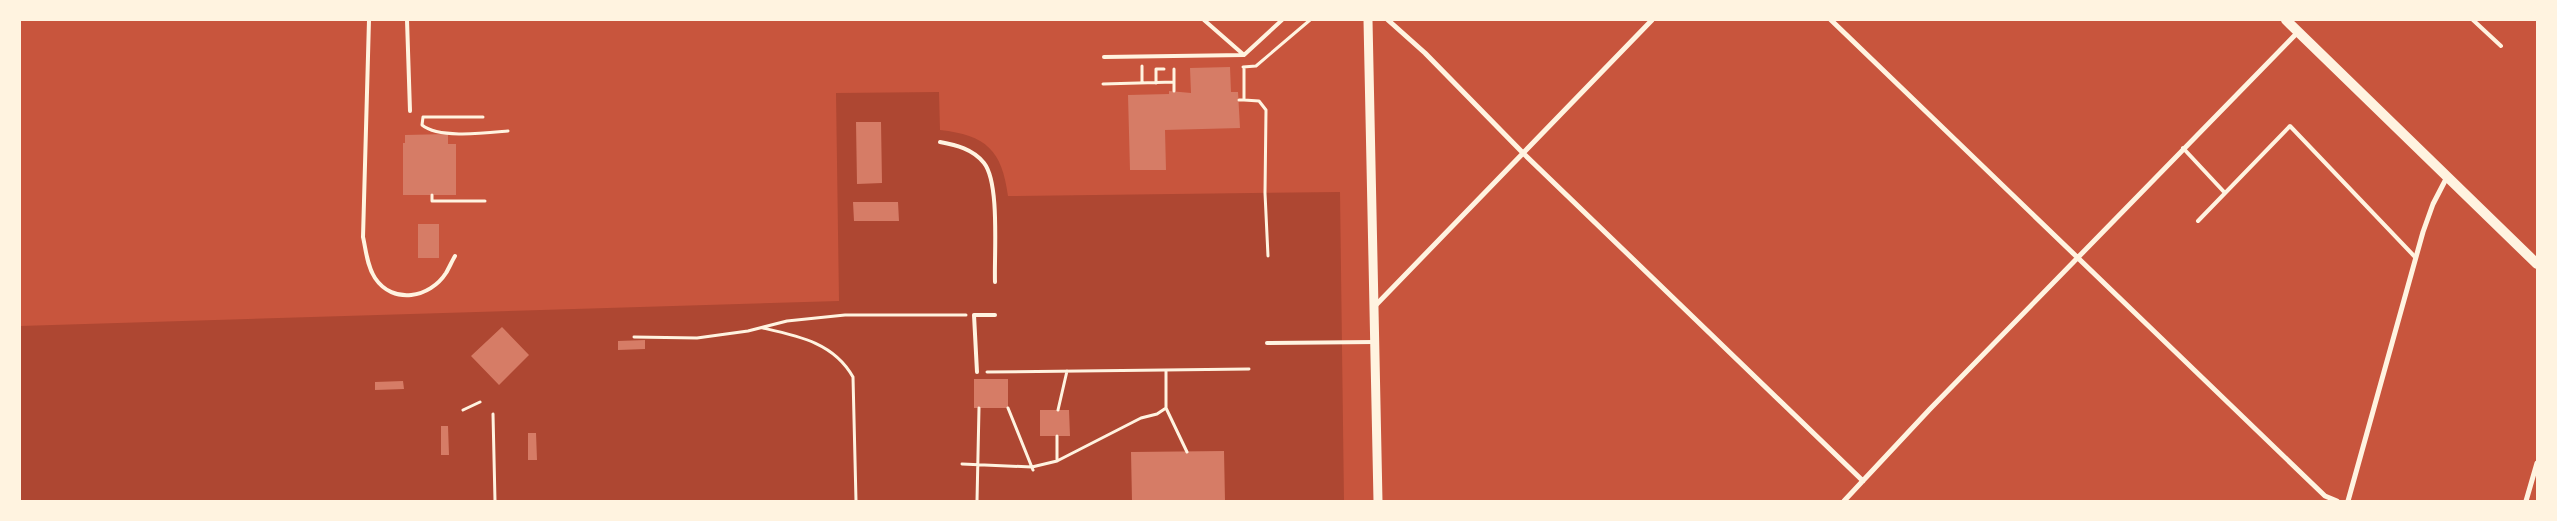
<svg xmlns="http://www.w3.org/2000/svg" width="2557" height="521" font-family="Signika,sans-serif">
<rect width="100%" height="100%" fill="#c8553d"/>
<path fill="#ae4732" d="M939 92 940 130C986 135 1002 150 1008 196L1340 192 1344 501H20V326L839 301 836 93Z"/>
<path fill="#d67c66" d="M1230 67 1231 92H1238L1240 128 1165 130 1166 170H1130L1128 95 1169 94V91L1191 93 1190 68Z
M856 122H881L882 183 857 184Z
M448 134V144H456V195H403V143H405V135Z
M853 202H898L899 221H854Z
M418 224H439V258H418Z
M502 327 529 355 499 385 471 356Z
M645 340V349L618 350V341Z
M974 379H1008V408H974Z
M403 381 404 389 375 390V382Z
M1040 410H1069L1070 436H1040Z
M441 426H448L449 455H441Z
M528 433H536L537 460H528Z
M1224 451 1225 501H1132L1131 452Z"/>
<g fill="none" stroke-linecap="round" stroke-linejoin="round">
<path stroke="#fff3e0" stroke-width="3" d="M1142 66V83
M1243 67 1256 66 1310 20
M1244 67V100L1259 101 1266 110 1265 193 1268 256
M1174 69V91
M1156 83V69H1164
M1103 84 1174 82
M1239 100H1244
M483 117H423L422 125C439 139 486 133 508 131
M432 195V201H485
M763 328C799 336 834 343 853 377L856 501
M634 337 697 338 748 331 787 321 845 315H966
M987 372 1249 369
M1008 408 1033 470
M1166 408 1187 452
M463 410 480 402
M1058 410 1067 371
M493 414 495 501
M1057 436V461
M962 464 1032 467 1057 461 1141 418 1157 414 1166 408V370
M977 501 979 408"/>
<path stroke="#fff3e0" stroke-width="4" d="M369 20 363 237C366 250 367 266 375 278 393 305 430 298 446 273 449 268 452 261 455 256
M407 20 410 111
M1204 20 1244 55 1282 20
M2473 20 2501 46
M1104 57 1244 55
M940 142C956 145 973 149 984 163 1000 183 994 255 995 282
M2183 148 2225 193
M2198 221 2290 126 2415 257
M1267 343 1374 342
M977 372 974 315H995"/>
<path stroke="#fff3e0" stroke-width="5" d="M1388 20 1425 53 1523 153 1863 481
M1831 20 2325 496 2337 501
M1374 307 1652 20
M1844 501 1930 409 2298 32
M2348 501 2423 232 2433 204 2447 177
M2526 501 2537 463"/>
<path stroke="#fff3e0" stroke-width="9" d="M1368 20 1378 501"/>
<path stroke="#fff3e0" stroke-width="10" d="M2286 20 2537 264"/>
</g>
<rect width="2557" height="521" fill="none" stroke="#fff3e0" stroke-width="42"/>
</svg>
